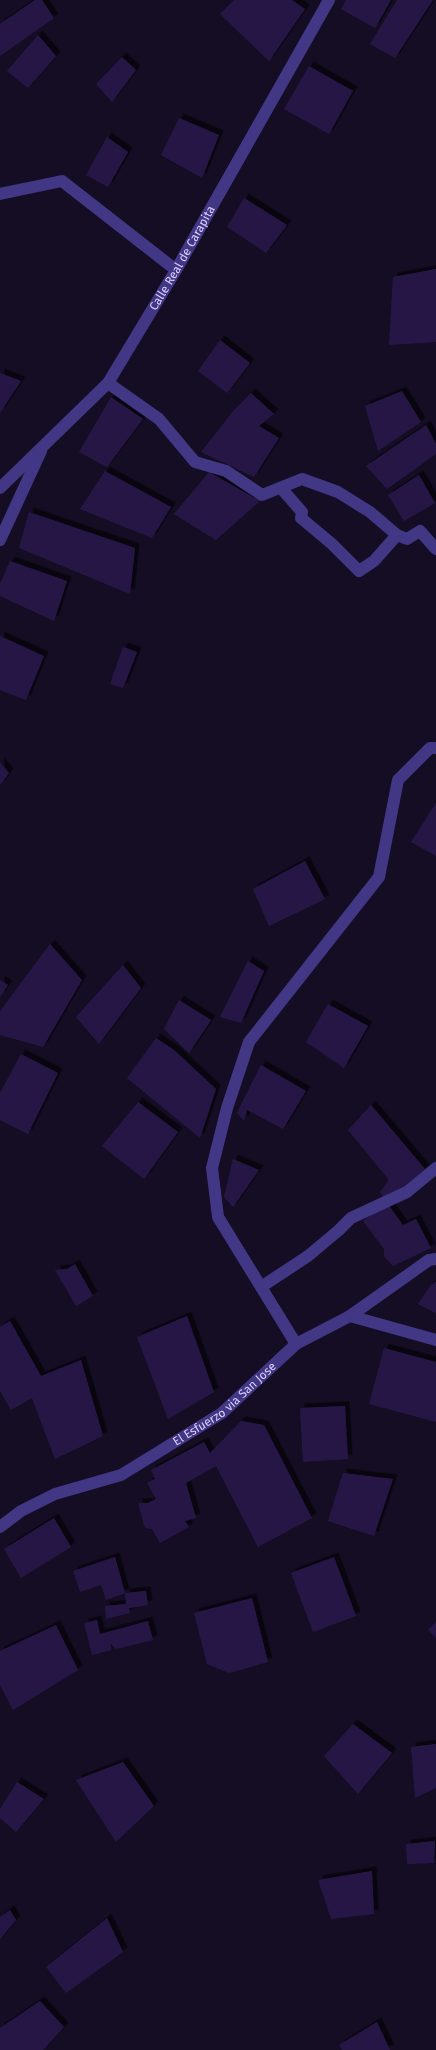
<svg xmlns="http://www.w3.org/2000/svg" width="436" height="2050" font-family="'Fira Sans',sans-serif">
<defs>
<filter id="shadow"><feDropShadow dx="4.5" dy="-4.5" stdDeviation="0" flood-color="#0009"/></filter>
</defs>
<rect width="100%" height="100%" fill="#140d24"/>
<path fill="#271945" filter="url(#shadow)" d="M35 0H42L54 18 0 56V24Z
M234 0H292L305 9 269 61 220 14Z
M346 0H391L375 28 341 9Z
M397 0H433L395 58 370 44Z
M38 35 56 56 28 88 7 71Z
M122 57 136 70 112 102 96 84Z
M309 66 353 91 329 134 284 109Z
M179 118 219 135 202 178 161 155Z
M107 137 128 152 108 187 86 175Z
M244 198 287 225 266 253 227 227Z
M436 269V342L389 345 393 277Z
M220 340 250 363 227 393 198 371Z
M0 373 21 381 0 413Z
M402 391 421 422 378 451 365 406Z
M251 393 274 414 259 426 279 438 254 477 201 452 234 410Z
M111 397 143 419 107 467 79 452Z
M426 425 436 444V454L387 489 366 466Z
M105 471 171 507 152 538 80 509Z
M209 472 260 501 216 540 174 514Z
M419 475 435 503 404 521 388 495Z
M29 512 135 548 130 594 19 548Z
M10 561 67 581 54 621 0 596V584Z
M0 636 44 656 26 700 0 690Z
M123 647 137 652 123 688 110 684Z
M0 762 9 773 0 785Z
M436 803V856L411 842Z
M305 861 325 899 269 926 253 889Z
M50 944 82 980 43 1047 0 1035V1011Z
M248 961 264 971 241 1023 220 1017Z
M123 965 141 988 99 1044 76 1017Z
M0 980 8 985 0 997Z
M179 1000 211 1020 189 1053 164 1029Z
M328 1004 368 1026 344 1068 306 1042Z
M156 1038 174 1050 216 1089 200 1138 127 1078Z
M21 1054 58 1073 28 1134 0 1120V1093Z
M261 1065 306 1091 283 1129 247 1110 244 1121 237 1113Z
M138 1102 178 1132 144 1179 102 1146Z
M371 1105 425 1169 387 1203 380 1192 389 1180 348 1130Z
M233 1159 259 1170 233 1207 224 1197Z
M387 1203 403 1225 416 1219 431 1248 393 1266 384 1256V1249L363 1221Z
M75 1264 93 1296 76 1306 55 1270 67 1269Z
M436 1282V1313L418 1304 431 1285Z
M187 1316 214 1392 168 1419 137 1337Z
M10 1321 41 1376 81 1360 103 1436 55 1459 32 1398 11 1410 0 1391V1327Z
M384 1348 436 1362V1422L369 1404Z
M345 1406 348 1459 303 1462 300 1408Z
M241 1421 264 1425 312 1518 258 1547 216 1466 186 1483 196 1518 185 1521 189 1527 160 1543 152 1529 145 1528 138 1503H148L156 1499 147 1483 155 1479 151 1470 204 1442 210 1453Z
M343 1473 393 1479 374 1536 328 1521Z
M54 1518 71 1547 21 1578 4 1549Z
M115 1557 125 1593 146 1591 148 1605 129 1608 130 1613 106 1619 105 1606 126 1604 125 1593 106 1600 101 1585 80 1592 73 1571Z
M334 1557 356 1616 313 1632 291 1573Z
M252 1598 268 1662 229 1673 207 1664 194 1613Z
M97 1620 100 1634 148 1621 153 1640 116 1649 111 1644V1650L92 1655 84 1623Z
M436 1622V1638L428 1630Z
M56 1625 78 1670 13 1710 0 1685V1651Z
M353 1724 392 1753 358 1794 324 1756Z
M436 1744V1788L415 1798 411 1747Z
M123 1762 154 1806 116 1842 76 1780Z
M17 1782 44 1799 16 1832 0 1818V1809Z
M435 1841 434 1863 407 1864 406 1844Z
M372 1871 374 1914 331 1919 318 1880Z
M10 1910 16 1920 0 1939V1917Z
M107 1918 123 1952 66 1993 46 1967Z
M40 2001 64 2027 43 2050H0V2028Z
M377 2022 390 2050H342L339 2045Z"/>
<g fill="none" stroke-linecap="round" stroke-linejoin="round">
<g stroke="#423784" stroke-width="12">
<path d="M0 194 62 181 176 270"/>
<path d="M108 383 159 419 195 462 226 471 262 495 302 479 338 492 370 512 397 535 407 539 420 531 436 549"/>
<path id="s1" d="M0 488 108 383 176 270 329 0"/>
<path d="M281 488 302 512 301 518 332 544 359 571 374 561 397 535"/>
<path d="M0 540 41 451"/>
<path d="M261 1287 308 1256 339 1230 351 1218 407 1192 436 1168"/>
<path d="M350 1316 436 1340"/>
<path d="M296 1344 218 1217 212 1168 227 1108 249 1042 379 877 398 780 430 748H436"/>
<path id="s2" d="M0 1527 21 1511 55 1494 121 1475 222 1413 296 1344 350 1316 429 1260 436 1259"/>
</g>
</g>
<g text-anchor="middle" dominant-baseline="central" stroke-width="4.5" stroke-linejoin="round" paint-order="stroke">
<g font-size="12" fill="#dbd0ff" stroke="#140d24">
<text stroke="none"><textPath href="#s1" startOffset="296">Calle Real de Carapita</textPath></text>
<text stroke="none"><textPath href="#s2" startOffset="259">El Esfuerzo via San Jose</textPath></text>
</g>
</g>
</svg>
